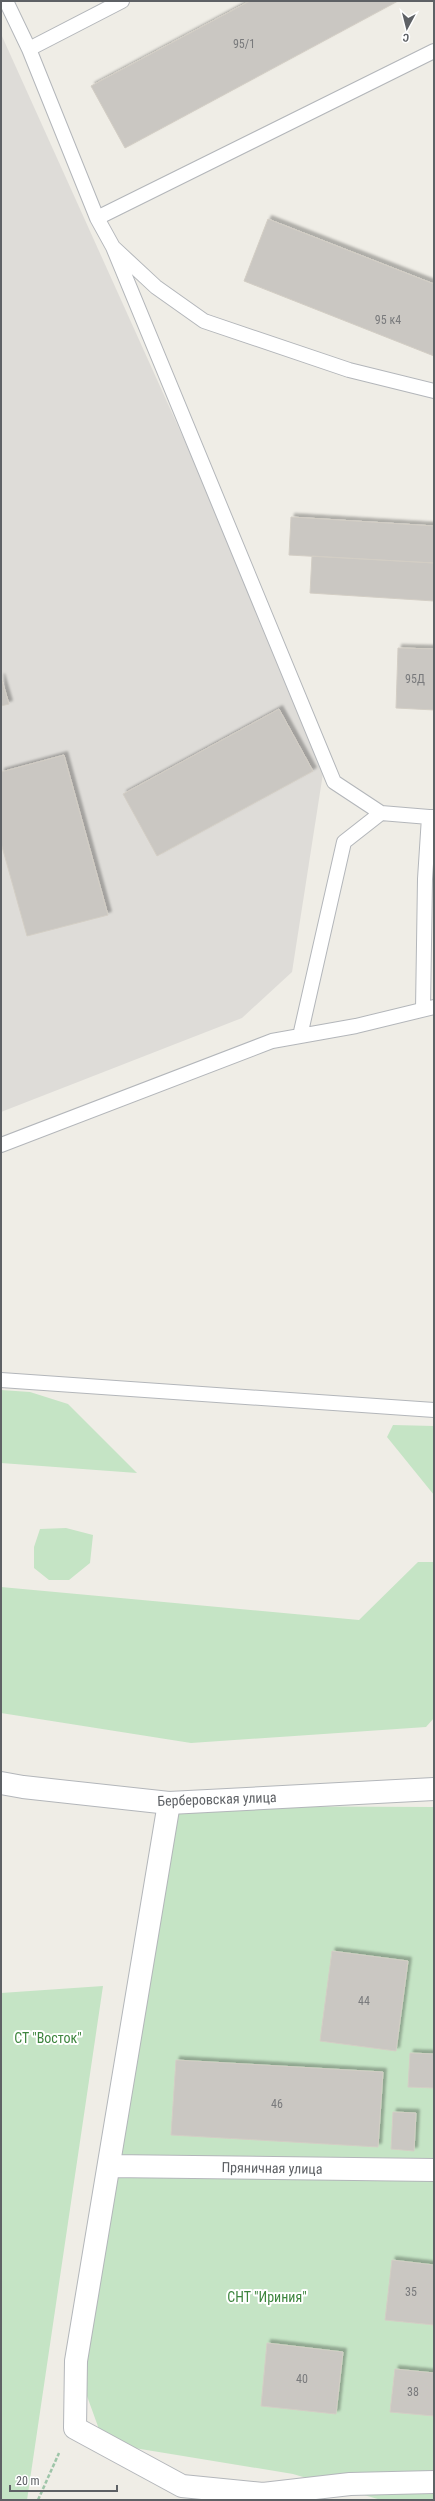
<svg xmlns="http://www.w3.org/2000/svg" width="435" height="2501" font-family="'Roboto Condensed',sans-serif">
<defs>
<filter id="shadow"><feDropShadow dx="3.5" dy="-3.5" stdDeviation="1" flood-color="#0004"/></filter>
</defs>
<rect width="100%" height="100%" fill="#efede6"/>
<path fill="#dedcd8" d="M1 34 326 754 292 972 242 1018 1 1112Z"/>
<path fill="#c5e4c5" d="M1 1390 30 1392 68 1404 137 1473 1 1463Z
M393 1425 434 1426V1495L387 1437Z
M66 1528 93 1535 90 1563 69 1580H49L34 1568V1547L40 1529Z
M418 1562H434V1718L426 1727 191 1743 1 1713V1587L359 1620Z
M177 1806 434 1807V2500H381L293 2474 104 2443 83 2385Z
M103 1986 27 2500H1V1993Z"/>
<path fill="#cac7c2" stroke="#d3cec5" filter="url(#shadow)" d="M250 1H398L125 148 91 86Z
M268 219 434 284V356L244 281Z
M291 517 434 526V563L289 555Z
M312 556 434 563V601L310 593Z
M398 648 434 649V710L396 708Z
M1 677 9 704 1 706Z
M279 709 313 771 157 856 123 794Z
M64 755 108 915 27 936 1 843V772Z
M332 1951 408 1961 396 2051 320 2041Z
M410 2053 434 2054V2088L408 2087Z
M176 2060 383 2072 378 2147 171 2135Z
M393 2112 416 2113 414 2151 391 2149Z
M392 2260 434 2265V2325L385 2320Z
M267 2343 343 2352 336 2414 261 2406Z
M395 2369 434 2373V2416L390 2412Z"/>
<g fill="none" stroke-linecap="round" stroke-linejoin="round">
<g stroke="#b3b6ba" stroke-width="16">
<path id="service" d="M6 1 29 49 97 218 113 247 156 287 204 321 349 370 434 391
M29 49 122 1
M97 218 434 51
M113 247 334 782 381 813
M423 1009 425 879 429 817H434
M300 1036 344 842 381 813 429 817
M1 1145 272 1041 356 1026 434 1007
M1 1380 434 1410"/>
</g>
<g stroke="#b3b6ba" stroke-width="24">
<path id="minor" d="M169 1803 76 2361 75 2428 182 2486 263 2494 350 2484 434 2482
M110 2166 434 2170"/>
</g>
<g stroke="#b3b6ba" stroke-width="24">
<path id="tertiary" d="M1 1783 23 1787 169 1803 434 1789"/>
</g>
<path stroke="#9ec5a8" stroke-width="2.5" stroke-dasharray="4 2" stroke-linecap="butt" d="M38 2500 59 2453"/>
<use href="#service" stroke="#fff" stroke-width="14"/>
<use href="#minor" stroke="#fff" stroke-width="22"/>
<use href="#tertiary" stroke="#fff" stroke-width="22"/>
</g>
<g text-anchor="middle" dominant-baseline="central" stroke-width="4" stroke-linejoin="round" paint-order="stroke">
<g font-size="12" fill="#797a7c">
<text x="244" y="44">95/1</text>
<text x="388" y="320">95 к4</text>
<text x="415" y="679">95Д</text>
<text x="364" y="2001">44</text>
<text x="277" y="2104">46</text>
<text x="411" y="2292">35</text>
<text x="302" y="2379">40</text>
<text x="413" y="2392">38</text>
</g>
<g font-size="14" fill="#5e6165" stroke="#fff">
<text transform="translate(217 1799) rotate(-2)">Берберовская улица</text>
<text transform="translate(272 2168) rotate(1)">Пряничная улица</text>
</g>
<g font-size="14" fill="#3d853e" stroke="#fff">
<text x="48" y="2038">СТ "Восток"</text>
<text x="267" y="2297">СНТ "Ириния"</text>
</g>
</g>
<rect width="435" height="2501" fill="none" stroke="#5e6165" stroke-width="4"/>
<g transform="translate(407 28) rotate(187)" stroke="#ffffff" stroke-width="3" paint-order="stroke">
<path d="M0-3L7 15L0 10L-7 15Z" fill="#5e6165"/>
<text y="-6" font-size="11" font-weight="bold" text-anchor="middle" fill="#5e6165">С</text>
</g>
<path d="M10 2485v6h107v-6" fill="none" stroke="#5e6165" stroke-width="2"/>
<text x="16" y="2485" font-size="12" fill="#5e6165" stroke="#ffffff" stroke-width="3" paint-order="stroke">20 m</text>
</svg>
